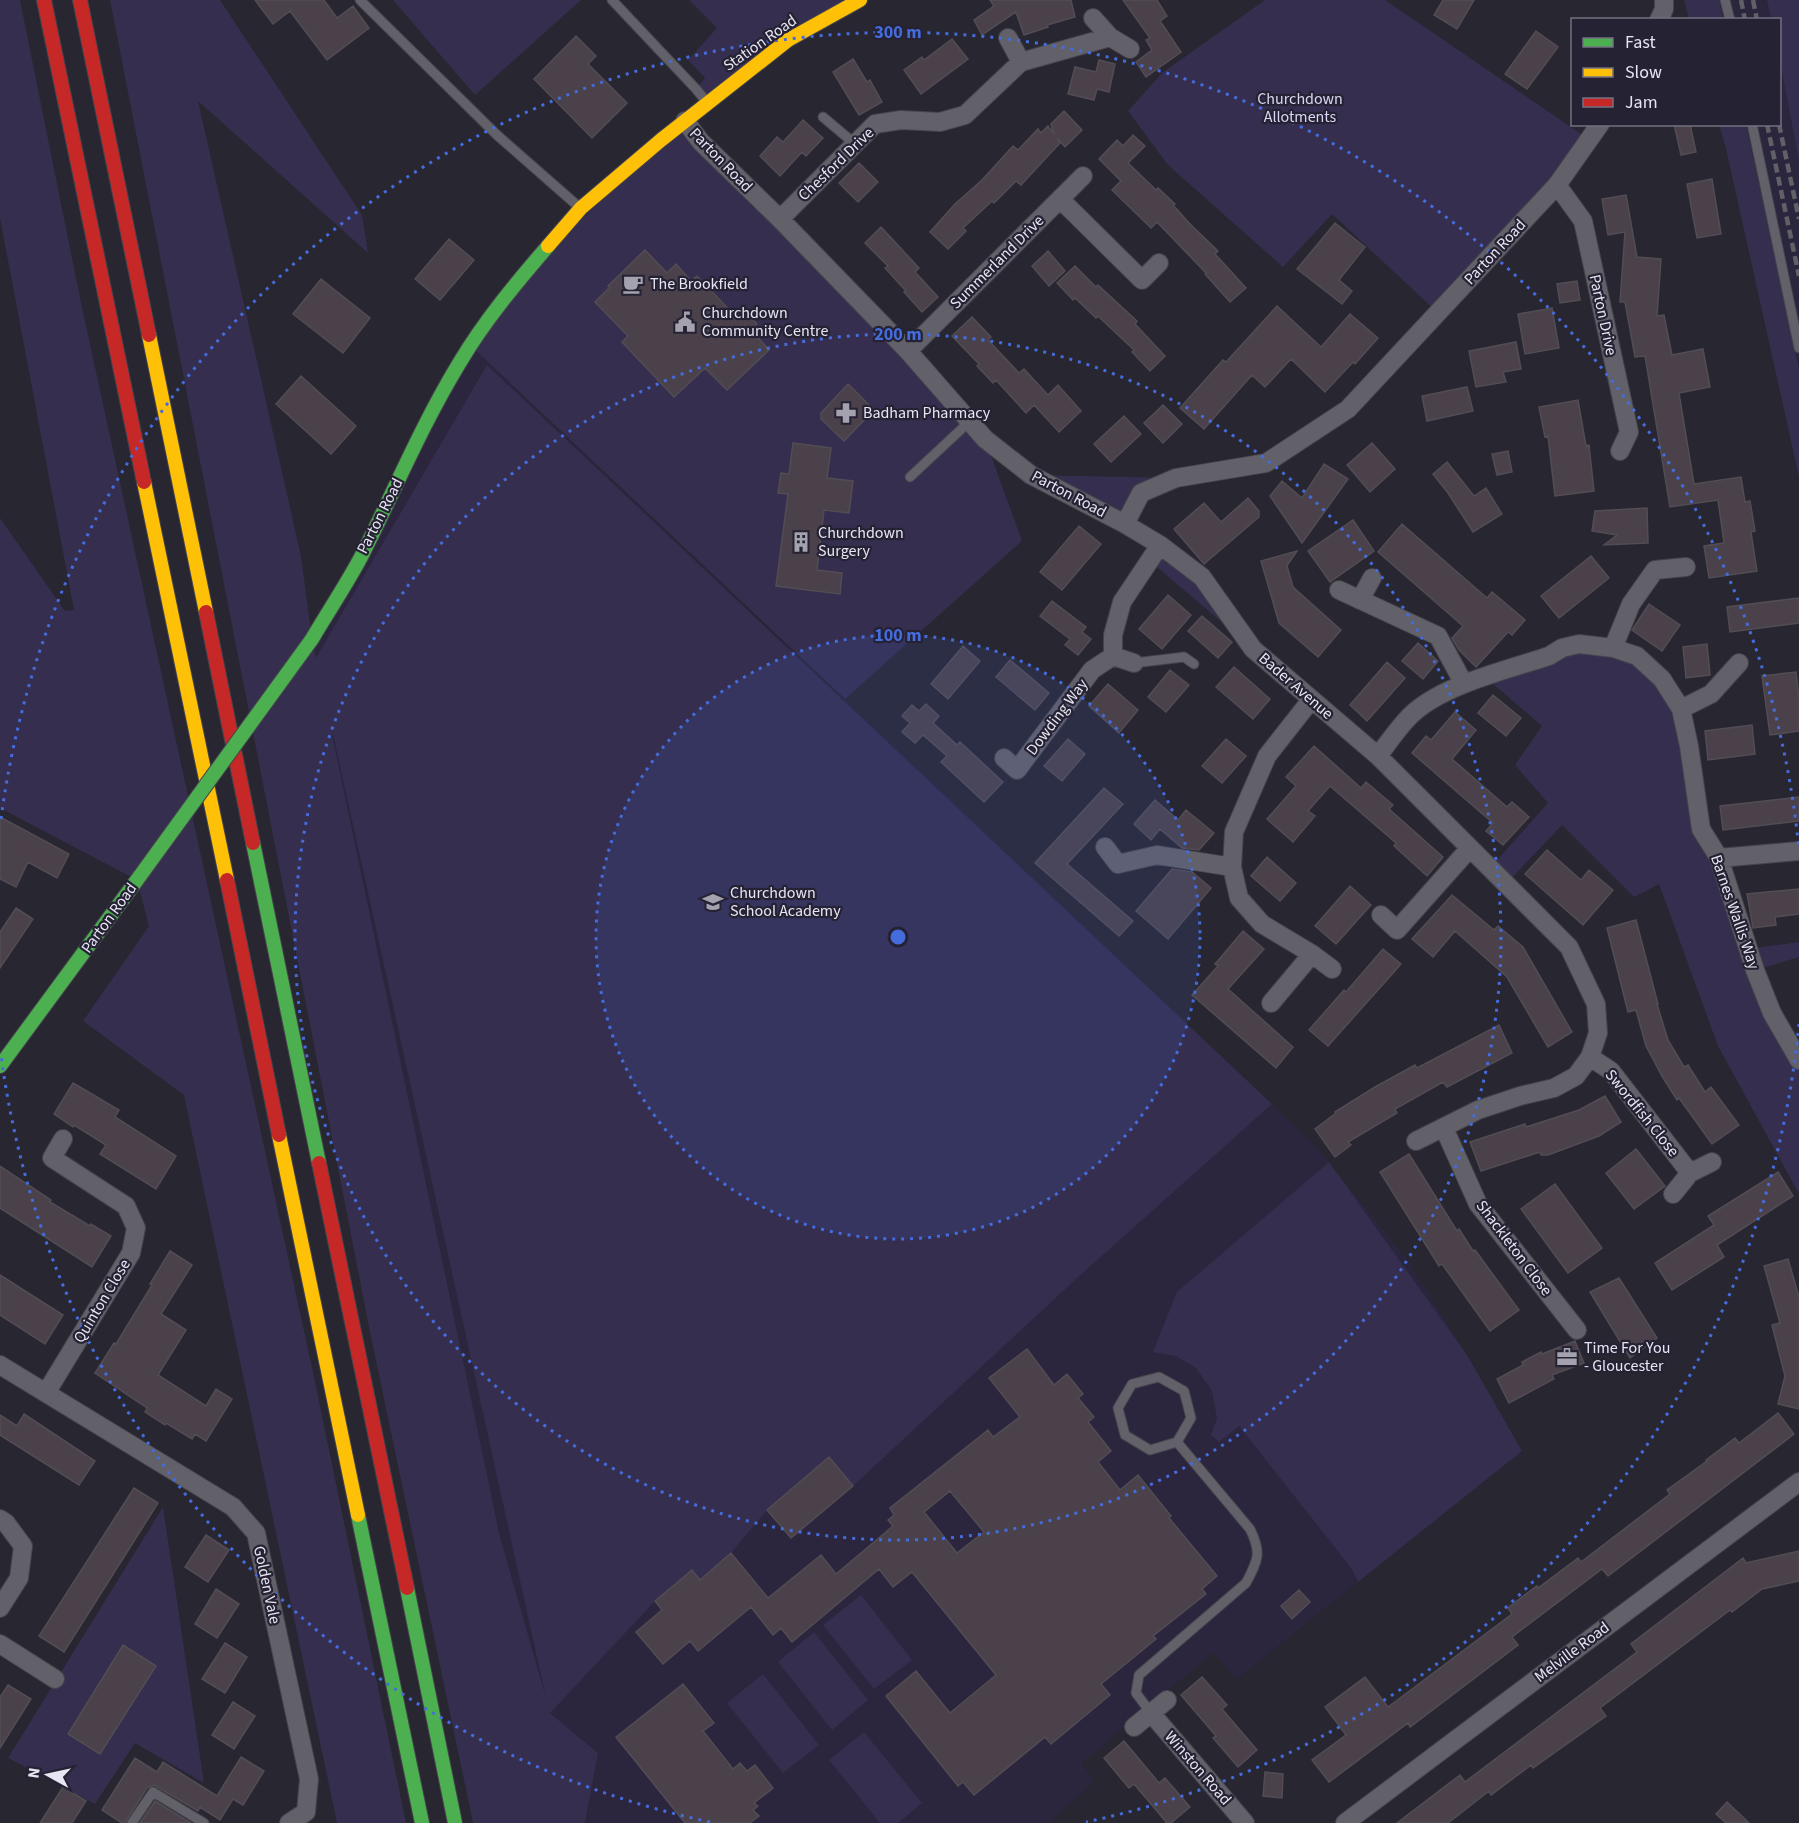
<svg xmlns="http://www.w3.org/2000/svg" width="1799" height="1823" font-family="'Source Sans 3',sans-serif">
<rect width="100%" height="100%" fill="#282630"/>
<path fill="#2b263d" d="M1719 0H1767L1771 19H1723Z
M1780 62 1799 161V369L1746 125 1780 124Z
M471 346 1315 1145 1406 1258 1467 1355 1522 1451 1237 1679 1213 1653 1081 1764 1095 1781 1049 1823H585L598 1753 550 1713 500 1537 312 639Z"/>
<path fill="#352e4f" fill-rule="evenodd" d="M0 0H20L80 298 314 1377 406 1823H337L184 1095 83 1021 149 926 137 880 0 808V518L65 611 74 610 0 218Z
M110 0H220L362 215 368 253 198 101 301 556 312 639 316 658 487 365 1272 1104 1076 1279 853 1486 829 1457 767 1510 731 1553 700 1580 691 1570 655 1601 550 1713 598 1753 585 1823H473L370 1332ZM332 734H333L546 1698 500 1537Z
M393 0H581L475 95Z
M689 0H860L707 103 696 89 705 78 688 60 717 28Z
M1265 0H1385L1590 140 1438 313 1332 214 1283 267 1168 165 1128 111 1162 73Z
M1684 0H1719L1723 19H1689Z
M1767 0H1799V161L1780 62V20L1771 19Z
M685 121 985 439 1022 541 845 699 471 346 522 276Z
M1719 125H1746L1799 369V477L1726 149Z
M1031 475 1176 478 1141 493 1125 524Z
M1160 545 1202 577 1253 649 1150 561Z
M1562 648 1637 656 1681 709 1701 829 1748 949 1799 942V957L1756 970 1799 1060V1194L1718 1046 1659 884 1634 897 1562 825 1506 884 1490 868 1548 803 1515 765 1542 726 1485 677Z
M1329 1162 1467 1355 1522 1451 1358 1582 1352 1569 1239 1426 1219 1442 1211 1435 1217 1418 1212 1391 1196 1368 1176 1356 1153 1352 1177 1292Z
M163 1507 204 1783 135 1743 95 1804 8 1758Z
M861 1595 912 1660 874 1689 823 1625Z
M814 1632 868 1700 832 1730 778 1662Z
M763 1674 819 1745 783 1773 727 1703Z
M864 1732 922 1803 898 1823H880L829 1760Z"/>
<path fill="#4a414b" stroke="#524d54" stroke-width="1.5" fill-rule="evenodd" d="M255 0H324L337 18 353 6 369 28 327 60 290 11 273 24Z
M990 0H1071L1075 17 1047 25 1048 27 1024 35 1016 12 982 35 974 20 994 6Z
M1123 0H1157L1167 16 1160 21 1181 52 1146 77 1136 62 1152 50 1146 40 1150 38Z
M1443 0H1474L1457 29 1434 15Z
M1536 31 1558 47 1527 89 1505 74Z
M576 36 596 56 588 64 627 103 592 138 534 79Z
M952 39 968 59 921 94 904 70 922 57 924 60Z
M853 59 867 82 870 80 882 102 859 115 833 72Z
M1099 60 1115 64 1109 92 1097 89 1094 100 1068 94 1075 67 1096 72Z
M1064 111 1082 130 1065 147 1057 138 1060 143 1021 185 1016 181 994 203 992 201 963 228 966 231 948 249 930 232 955 204 982 180 1013 146 1018 150 1038 129 1041 133 1048 126 1054 134 1051 124Z
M803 120 823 138 806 156 802 152 780 176 760 156 777 137 783 142Z
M1674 124H1690L1696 152 1681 155Z
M1133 135 1145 146 1128 163 1156 190 1158 188 1175 204 1173 205 1190 224 1218 251 1215 254 1246 288 1230 302 1205 274 1206 273 1157 222 1151 228 1112 190 1121 181 1099 159 1117 140 1123 146Z
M859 163 878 182 858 202 839 183Z
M1712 179 1721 234 1697 238 1687 184Z
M1626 195 1637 257 1661 259 1657 316 1664 315 1672 355 1703 349 1710 387 1679 393 1694 484 1741 477 1745 502 1750 501 1755 531 1751 532 1757 571 1709 578 1704 546 1724 543 1718 500 1670 507 1645 356 1635 357 1625 302H1620L1625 232 1608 235 1602 199Z
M1335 223 1365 247 1339 280 1352 291 1342 304 1297 269Z
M881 227 919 268 915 272 938 297 922 312 904 292 906 291 885 268 888 266 865 243Z
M449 239 474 260 440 300 415 279Z
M645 250 667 273 676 264 691 281 697 276 736 317 744 309 757 324 751 330 769 350 727 390 705 368 674 397 622 342 628 336 595 302 610 287 608 286Z
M1048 251 1065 271 1049 286 1032 266Z
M1075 266 1096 287 1098 285 1137 321 1135 324 1165 356 1150 371 1132 352 1134 350 1098 316 1096 318 1075 298 1073 300 1057 283Z
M321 279 370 318 343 353 293 314Z
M1577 281 1580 300 1560 303 1557 284Z
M1277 306 1321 347 1350 314 1378 338 1355 364 1353 362 1325 392 1291 359 1265 387 1252 375 1204 429 1180 408 1223 360 1226 362Z
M1552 308 1559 348 1525 354 1518 314Z
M972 317 991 337 988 340 1019 373 1024 369 1048 395 1058 385 1081 411 1059 432 1034 405 1026 413 996 380 993 383 977 366 979 364 952 336Z
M1516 342 1521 369 1503 372 1506 382 1476 387 1469 351Z
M301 376 356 426 331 454 276 404Z
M848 384 874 410 844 441 821 419V413Z
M1467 387 1473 411 1427 421 1422 396Z
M1578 400 1586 446 1589 445 1594 491 1555 496 1548 436 1545 437 1539 407Z
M1163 405 1182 424 1163 443 1144 423Z
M1124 416 1141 434 1111 462 1094 444Z
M793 443 831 448 827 478 853 481 849 513 824 510 817 570 842 573 840 594 776 586 788 494 778 493 781 473 789 474Z
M1372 443 1395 469 1370 492 1347 465Z
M1508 451 1512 472 1497 475 1492 454Z
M1447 462 1474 496 1486 488 1502 514 1473 532 1448 493 1433 474Z
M1324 464 1348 479 1302 543 1270 496 1282 481 1302 498Z
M1248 498 1259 511V517L1204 564 1174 529 1204 503 1221 522Z
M1647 508 1648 543 1604 545 1617 535 1592 531 1595 511Z
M1353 520 1374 551 1330 582 1308 551Z
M1402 524 1487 598 1492 592 1525 620 1512 635 1508 632 1476 667 1459 650 1452 638 1463 626 1378 552Z
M1079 526 1101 544 1062 590 1040 572Z
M1297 551 1286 567 1287 566 1293 587 1341 630 1318 657 1279 623 1261 561Z
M1591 556 1609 578 1559 618 1541 596Z
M1168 595 1191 615 1162 649 1139 629Z
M1799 598V623L1730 632 1727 607Z
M1052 601 1086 627 1082 632 1091 639 1078 655 1065 645 1070 639 1040 616Z
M1649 604 1680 625 1662 651 1632 630Z
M1202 616 1232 642 1218 658 1188 631Z
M1418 643 1438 661 1423 679 1402 661Z
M1707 644 1710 675 1686 678 1683 647Z
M963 646 980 661 948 699 931 684Z
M1010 660 1049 693 1035 710 996 677Z
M1387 662 1405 678 1367 721 1350 705Z
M1234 667 1270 699 1253 719 1216 687Z
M1170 670 1189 685 1166 712 1148 697Z
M1796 672 1799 698V731L1770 735 1762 676Z
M1108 684 1138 710 1119 733 1089 706Z
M1493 695 1521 718 1506 736 1478 713Z
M926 704 939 716 933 723 957 745 960 742 1003 782 984 802 941 762 947 756 923 735 915 743 902 732 910 723 902 716 912 705 919 711Z
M1455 712 1476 730 1452 759 1507 807 1512 802 1529 817 1503 845 1486 831 1493 823 1412 753 1426 736 1431 740Z
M1752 725 1755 754 1708 760 1705 731Z
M1068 739 1085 754 1062 781 1044 766Z
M1226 739 1246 756 1222 783 1202 766Z
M1314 746 1361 788 1366 782 1393 805 1389 809 1443 857 1427 876 1394 846 1396 843 1330 786 1308 811 1315 816 1293 842 1267 819 1296 786 1286 777Z
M1104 788 1123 804 1067 864 1133 921 1119 936 1035 863Z
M1799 797V821L1723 830 1720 806Z
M1155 800 1178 820 1186 810 1214 833 1199 850 1182 848 1160 829 1151 840 1134 824Z
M0 817 69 854 57 878 28 862 16 887 0 879Z
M1547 850 1581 880 1589 870 1613 890 1583 925 1525 874Z
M1267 857 1296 883 1280 901 1251 876Z
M1172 869 1192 872 1211 888 1168 939 1136 911Z
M1350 886 1371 905 1336 944 1315 926Z
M1799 889V914L1775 917 1776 925 1753 928 1747 894Z
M1452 895 1494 930 1498 926 1523 947 1572 1032 1548 1047 1507 977 1455 931 1433 957 1412 939Z
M16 908 33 919 0 968V932Z
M1636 920 1658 1004H1657L1668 1040 1684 1067 1688 1065 1705 1092 1711 1087 1739 1125 1712 1144 1679 1098 1677 1100 1662 1076 1646 1046 1636 1010 1628 1012 1607 928Z
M1243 931 1264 949 1228 989 1293 1047 1276 1068 1192 995 1218 966 1215 964Z
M1383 949 1401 964 1328 1046 1309 1030 1344 990 1346 992Z
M1499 1025 1512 1053 1447 1087 1443 1082 1395 1109 1397 1113 1348 1142 1351 1145 1335 1157 1315 1129 1336 1113 1335 1112 1375 1087 1415 1065 1417 1068Z
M73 1083 119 1110 115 1117 176 1156 156 1189 100 1154 106 1145 74 1125 73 1127 54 1114Z
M1605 1096 1621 1122 1599 1136 1548 1155H1541L1540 1152 1481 1171 1470 1142 1525 1124 1526 1127 1579 1110Z
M1636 1149 1665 1186 1634 1209 1606 1173Z
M1409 1154 1457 1231 1459 1229 1473 1251 1475 1250 1519 1310 1490 1331 1442 1264 1439 1266 1380 1172Z
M0 1166 51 1200 50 1202 90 1226 91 1224 111 1236 92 1267 0 1208Z
M1778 1172 1793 1196 1717 1245 1724 1257 1672 1290 1655 1263 1714 1225 1708 1216Z
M1555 1184 1602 1248 1568 1273 1521 1209Z
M170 1251 192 1265 161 1314 186 1330 158 1375 206 1406 216 1389 232 1399 206 1441 195 1434 192 1439 166 1423 165 1425 145 1412 147 1408 95 1373 114 1343 116 1344 152 1285 150 1284Z
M1788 1259 1799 1297V1409L1778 1404 1785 1376 1772 1325 1780 1323 1764 1266Z
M0 1275 63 1315 45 1344 0 1315Z
M1619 1278 1657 1338 1630 1358 1590 1292Z
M1575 1341 1584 1363 1552 1375 1554 1379 1509 1403 1497 1379 1523 1365 1522 1362 1541 1352 1542 1354Z
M1027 1349 1054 1385 1067 1374 1083 1394 1078 1398 1094 1417 1088 1422 1111 1451 1098 1462 1120 1490 1138 1475 1171 1516 1169 1518 1217 1576 1202 1589 1206 1594 1153 1636 1156 1639 1101 1684 1110 1695 1051 1744 1045 1737 974 1795 963 1782 958 1786 886 1696 916 1671 950 1713 996 1675 912 1572 893 1587 879 1569 792 1642 781 1628 773 1635 751 1607 698 1651 690 1641 663 1664 636 1632 662 1610 655 1601 692 1570 700 1580 731 1553 768 1598 821 1555 836 1574 893 1526 888 1520 894 1515 890 1508 988 1430 993 1437 1020 1417 989 1378ZM950 1491 984 1532 957 1553 924 1512Z
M1778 1413 1794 1434 1608 1576 1602 1569 1512 1637 1518 1645 1410 1727 1408 1723 1329 1782 1312 1760 1346 1735 1325 1707 1365 1677 1388 1707 1512 1614 1508 1608 1522 1597 1537 1586 1538 1588 1578 1558 1581 1562 1670 1494 1667 1490 1707 1461 1706 1460 1735 1438 1739 1443Z
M24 1414 95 1461 79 1485 0 1435V1415L17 1426Z
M829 1457 853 1486 791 1538 767 1510Z
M134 1488 158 1503 64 1652 39 1636Z
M206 1535 229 1550 208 1582 185 1567Z
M1799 1551V1581L1762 1589 1732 1612 1730 1610 1600 1708 1606 1716 1533 1768 1531 1765 1491 1795 1489 1791 1448 1823H1397L1460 1775 1465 1782 1637 1652 1631 1644 1743 1558 1746 1563Z
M216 1589 239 1604 217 1638 195 1624Z
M1299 1590 1310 1602 1292 1619 1281 1606Z
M225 1643 247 1657 225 1693 202 1679Z
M123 1645 156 1666 100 1754 68 1734Z
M1202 1677 1227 1705 1222 1709 1257 1750 1238 1767 1213 1738 1216 1736 1181 1695Z
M683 1684 714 1723 703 1731 733 1769 740 1763 747 1771 755 1765 773 1788 754 1803 758 1806 753 1810 759 1816 750 1823H685L616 1737Z
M8 1685 31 1699 0 1748V1697Z
M233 1702 255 1716 234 1749 212 1735Z
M1124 1741 1159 1783 1165 1778 1190 1807 1171 1823H1167L1134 1784 1129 1788 1104 1758Z
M241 1757 264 1771 243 1805 233 1799 220 1820 200 1807 198 1811 154 1785 147 1788 125 1823H122L102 1810 135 1758 157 1772 163 1762 217 1796Z
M1265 1772 1283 1774 1282 1798 1263 1796Z
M63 1787 86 1801 72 1823H40Z
M155 1801 191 1823H140Z
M1727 1802 1749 1823H1726L1716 1814Z"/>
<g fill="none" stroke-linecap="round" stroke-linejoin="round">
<g stroke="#45434c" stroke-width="11">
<path id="lane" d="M360 0 497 135 579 207
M612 0 696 89 706 101
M1725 0 1730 20
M823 117 855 144
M1752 124 1799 348
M910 477 969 422
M1134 663 1184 657 1194 664
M1159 1377 1184 1391 1191 1418 1177 1442 1150 1450 1125 1435 1118 1408 1132 1384Z
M1151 1713 1136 1693 1139 1675 1246 1583C1258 1560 1262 1553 1250 1529L1177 1442
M132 1823 153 1792 204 1823"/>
</g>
<g stroke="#45434c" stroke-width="20">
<path id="street" d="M1093 18 1110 37
M1659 20 1664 9V0
M1008 38 1021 62
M685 121 701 142 780 219 908 351 985 439 1031 475 1125 524 1160 545 1202 577 1253 649 1378 756 1569 947 1596 1004 1598 1033 1590 1057 1576 1076 1554 1088 1520 1096 1478 1110 1416 1141
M1557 185 1583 221 1629 432 1620 451
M1060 199 1142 280 1159 263
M780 219 875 124 901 120 940 122 965 115 1021 62 1110 37 1130 49
M908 351 1083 176
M1125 524 1141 493 1176 478 1266 463 1348 409 1557 185 1600 124
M1339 590 1438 636 1464 684
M1360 600 1372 578
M1613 648 1631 604 1655 570 1686 567
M1134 663 1113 656V635L1122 602 1160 545
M1681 709 1711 694 1739 663
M1378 756C1388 743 1398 728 1410 716 1441 685 1507 670 1549 656L1562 648 1579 644 1613 648 1637 656 1662 679 1681 709 1689 746 1701 829 1719 858 1755 970 1772 1013 1799 1060
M1004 758 1017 770 1092 670 1113 656
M1105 847 1118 864 1157 855 1232 867
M1719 858 1799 851
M1381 915 1397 930 1470 848
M1312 954 1332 969
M1271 1003 1312 954 1262 924 1239 898 1232 867 1234 832 1267 756 1311 700
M1590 1057 1611 1071 1690 1173 1673 1194
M1444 1128 1478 1204 1577 1330
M1690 1173 1712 1162
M0 1365 233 1507 256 1533 309 1779 306 1812 289 1823
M46 1393 131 1253 136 1228 126 1206 52 1158 63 1139
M0 1519 6 1523 23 1546 19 1578 0 1608
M0 1644 55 1679
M1151 1713 1167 1700
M1134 1727 1151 1713 1245 1823
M1345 1823 1799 1482"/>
</g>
<g stroke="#45434c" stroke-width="16">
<path id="fast" d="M312 639C328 612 346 585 361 557 394 492 422 424 460 362 485 320 517 282 548 246
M253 843 319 1163
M0 1066 137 880
M358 1515 422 1823
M407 1588 455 1823"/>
</g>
<g stroke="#45434c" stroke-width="16">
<path id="slow" d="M548 246 581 208 661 140 788 40 860 0
M149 335 206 612
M144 482 227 880
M279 1135 358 1515"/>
</g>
<g stroke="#45434c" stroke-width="16">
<path id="jam" d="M44 0 144 482
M80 0 149 335
M206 612 253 843
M227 880 279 1135
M319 1163 407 1588"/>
</g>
<use href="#lane" stroke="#626068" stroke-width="9"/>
<use href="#street" stroke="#626068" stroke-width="18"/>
<use href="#fast" stroke="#4caf50" stroke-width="14"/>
<use href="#slow" stroke="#ffc107" stroke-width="14"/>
<use href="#jam" stroke="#c62828" stroke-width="14"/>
<path stroke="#616067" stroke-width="4.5" stroke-dasharray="9 4.5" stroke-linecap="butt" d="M1741 0 1745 20
M1753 0 1757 20
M1767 124 1799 276
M1779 124 1799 219"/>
<g stroke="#45434c" stroke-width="16" stroke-linecap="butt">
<path id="fast-bridge" d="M137 880 312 639"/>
</g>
<use href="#fast-bridge" stroke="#4caf50" stroke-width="14"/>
</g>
<circle cx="898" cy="937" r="302" fill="#456cdd" fill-opacity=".12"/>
<g fill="none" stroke="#456cdd" stroke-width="3" stroke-dasharray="3 6">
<circle cx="898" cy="937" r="302"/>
<circle cx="898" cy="937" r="603"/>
<path d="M1799 1024A905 905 0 0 1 1086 1822M710 1822A905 905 0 0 1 1 1055M1 819A905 905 0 0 1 1799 850"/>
</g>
<defs>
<g id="cafe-bare" transform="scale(1.62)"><path d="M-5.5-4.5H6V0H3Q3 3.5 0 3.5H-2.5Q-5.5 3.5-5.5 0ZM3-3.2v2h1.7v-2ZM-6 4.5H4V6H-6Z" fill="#a4a2ae" stroke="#252234" stroke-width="2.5" paint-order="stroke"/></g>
<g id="civic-bare" transform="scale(1.62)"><path d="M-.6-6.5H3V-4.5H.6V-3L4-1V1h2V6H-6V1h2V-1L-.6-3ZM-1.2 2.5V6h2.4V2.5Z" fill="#a4a2ae" stroke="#252234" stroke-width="2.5" paint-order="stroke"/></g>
<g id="pharmacy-bare" transform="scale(1.62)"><path d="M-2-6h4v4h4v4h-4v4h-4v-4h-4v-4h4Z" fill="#a4a2ae" stroke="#252234" stroke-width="2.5" paint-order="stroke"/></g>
<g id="building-bare" transform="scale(1.62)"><path d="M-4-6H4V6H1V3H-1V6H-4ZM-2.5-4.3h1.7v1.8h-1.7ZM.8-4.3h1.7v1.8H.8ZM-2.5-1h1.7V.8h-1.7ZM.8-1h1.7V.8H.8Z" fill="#a4a2ae" stroke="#252234" stroke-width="2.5" paint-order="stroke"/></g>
<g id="school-bare" transform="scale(1.62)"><path d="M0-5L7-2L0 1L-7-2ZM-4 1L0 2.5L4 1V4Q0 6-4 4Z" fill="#a4a2ae" stroke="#252234" stroke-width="2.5" paint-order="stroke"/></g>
<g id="office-bare" transform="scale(1.62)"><path d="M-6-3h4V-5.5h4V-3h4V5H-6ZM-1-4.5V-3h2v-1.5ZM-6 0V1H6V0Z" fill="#a4a2ae" stroke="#252234" stroke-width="2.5" paint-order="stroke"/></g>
</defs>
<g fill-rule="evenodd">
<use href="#cafe-bare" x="633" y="284"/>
<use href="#civic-bare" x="685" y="322"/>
<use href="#pharmacy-bare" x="846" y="413"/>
<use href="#building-bare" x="801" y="542"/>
<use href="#school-bare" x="713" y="902"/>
<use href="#office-bare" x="1567" y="1357"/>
</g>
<g text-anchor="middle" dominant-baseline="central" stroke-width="4.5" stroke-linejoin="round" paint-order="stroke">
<g font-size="16" fill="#e7e5f2" stroke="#252234">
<text transform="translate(760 43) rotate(-35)">Station Road</text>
<text transform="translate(721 160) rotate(46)">Parton Road</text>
<text transform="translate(836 164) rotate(-44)">Chesford Drive</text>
<text transform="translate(1495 252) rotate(-47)">Parton Road</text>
<text transform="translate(997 262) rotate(-45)">Summerland Drive</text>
<text transform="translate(1603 315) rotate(78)">Parton Drive</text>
<text transform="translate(1069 494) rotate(28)">Parton Road</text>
<text transform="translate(380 516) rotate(-63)">Parton Road</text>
<text transform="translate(1296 686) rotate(41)">Bader Avenue</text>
<text transform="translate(1057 717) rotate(-53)">Dowding Way</text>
<text transform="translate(1735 912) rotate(71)">Barnes Wallis Way</text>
<text transform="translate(109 918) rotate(-54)">Parton Road</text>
<text transform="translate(1642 1113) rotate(51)">Swordfish Close</text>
<text transform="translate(1514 1248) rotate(53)">Shackleton Close</text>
<text transform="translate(102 1301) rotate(-59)">Quinton Close</text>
<text transform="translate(267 1585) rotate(78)">Golden Vale</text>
<text transform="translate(1572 1652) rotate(-37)">Melville Road</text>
<text transform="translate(1198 1768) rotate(49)">Winston Road</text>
</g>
<g font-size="16" fill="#dad5f4" stroke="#252234">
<text x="1300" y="99">Churchdown<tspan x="1300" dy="18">Allotments</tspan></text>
</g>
<g font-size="16" fill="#e7e5f2" stroke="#252234" text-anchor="start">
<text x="650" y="284">The Brookfield</text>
<text x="702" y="313">Churchdown<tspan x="702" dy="18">Community Centre</tspan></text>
<text x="863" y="413">Badham Pharmacy</text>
<text x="818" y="533">Churchdown<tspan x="818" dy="18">Surgery</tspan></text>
<text x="730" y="893">Churchdown<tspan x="730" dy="18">School Academy</tspan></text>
<text x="1584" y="1348">Time For You<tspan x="1584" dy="18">- Gloucester</tspan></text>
</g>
</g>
<circle cx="898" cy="937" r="9" fill="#456cdd" stroke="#252234" stroke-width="3"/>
<g font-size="18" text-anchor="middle" font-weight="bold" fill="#456cdd" stroke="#252234" stroke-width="4.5" stroke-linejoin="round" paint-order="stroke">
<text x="898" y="38">300 m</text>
<text x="898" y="340">200 m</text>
<text x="898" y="641">100 m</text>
</g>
<rect x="1571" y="18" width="210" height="108" fill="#252234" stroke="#737080" stroke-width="1.5"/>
<rect x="1583" y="38" width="30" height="9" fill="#4caf50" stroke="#737080" stroke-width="1.5"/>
<text x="1625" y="48" font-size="18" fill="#e7e5f2">Fast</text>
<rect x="1583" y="68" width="30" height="9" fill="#ffc107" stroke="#737080" stroke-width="1.5"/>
<text x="1625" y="78" font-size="18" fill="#e7e5f2">Slow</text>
<rect x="1583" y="98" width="30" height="9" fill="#c62828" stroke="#737080" stroke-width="1.5"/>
<text x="1625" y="108" font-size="18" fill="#e7e5f2">Jam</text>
<g transform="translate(48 1775) rotate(278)" stroke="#252234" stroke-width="4.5" paint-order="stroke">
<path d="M0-4.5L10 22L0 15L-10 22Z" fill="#e7e5f2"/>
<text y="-9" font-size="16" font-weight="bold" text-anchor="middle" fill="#e7e5f2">N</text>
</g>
</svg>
